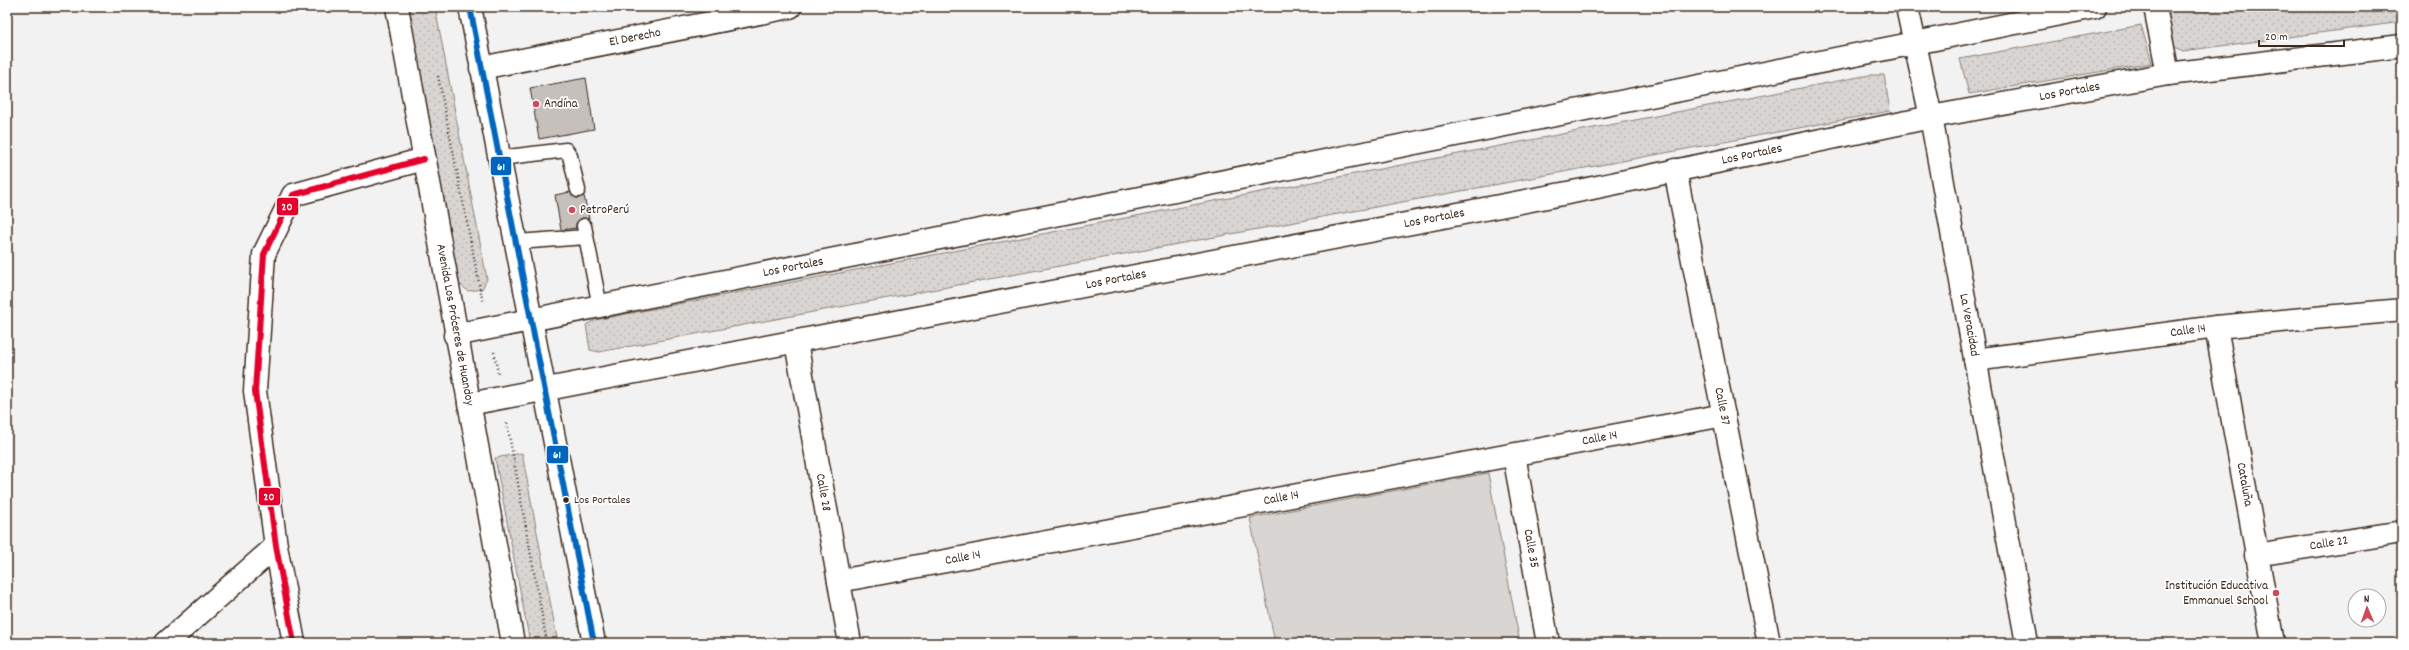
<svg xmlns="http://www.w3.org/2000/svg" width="2409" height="650" font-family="Dekko,sans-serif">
<defs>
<pattern id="grass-dots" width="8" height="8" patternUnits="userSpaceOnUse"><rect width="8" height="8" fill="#d8d5d2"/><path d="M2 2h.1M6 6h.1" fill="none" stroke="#bab7b4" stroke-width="1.8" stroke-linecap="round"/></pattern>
</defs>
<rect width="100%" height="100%" fill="#f3f2f2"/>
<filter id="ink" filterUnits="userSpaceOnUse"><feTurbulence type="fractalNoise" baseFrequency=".025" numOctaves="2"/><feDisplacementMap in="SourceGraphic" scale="8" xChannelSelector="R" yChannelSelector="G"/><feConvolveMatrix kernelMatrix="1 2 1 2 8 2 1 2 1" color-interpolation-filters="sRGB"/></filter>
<g filter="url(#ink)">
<path fill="url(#grass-dots)" stroke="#8a8078" d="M405 7H435L487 279 482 289 468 291 457 282Z
M2203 7H2402V22L2183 51 2173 46 2165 19 2173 11Z
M2141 25 2152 63 1969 94 1960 59Z
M1869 75H1884L1890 111 599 352 590 350 586 325 595 320Z
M522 453 558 643H530L495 458Z"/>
<path fill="#d8d5d2" stroke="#8a8078" d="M1488 473 1520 643H1275L1250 518Z"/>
<path fill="#c6c0bd" stroke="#3b2a1e" d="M586 78 594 129 539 139 530 88Z
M570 192 576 198 584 196 589 219 582 218 576 223V228L561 230 555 195Z"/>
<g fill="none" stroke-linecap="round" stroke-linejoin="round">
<g stroke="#3b2a1e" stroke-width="17">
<path id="service" d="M500 158 566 150 570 156 578 190
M584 226 600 307
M517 242 586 237"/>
</g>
<g stroke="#3b2a1e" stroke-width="25">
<g id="minor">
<path d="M2155 7 2168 74"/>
<path id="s1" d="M481 68 790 7"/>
<path id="s2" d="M1675 170 1769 643"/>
<path id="s3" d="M2216 327 2273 643"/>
<path id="s4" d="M796 342 850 643"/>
<path id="s5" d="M1975 360 2216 327 2402 310"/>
<path id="s6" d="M1514 455 1548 643"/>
<path id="s7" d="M2256 555 2402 532"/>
<path id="s8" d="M839 581 1724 415"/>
<path d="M166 643 276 546"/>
<path d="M294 643 276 546 255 391 264 254 293 195 424 159"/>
</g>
</g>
<g stroke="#3b2a1e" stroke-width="25">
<g id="tertiary">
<path id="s9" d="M1907 7 1931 117 2027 643"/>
<path id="s10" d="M455 335 2095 7"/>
<path id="s11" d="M469 404 1583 190 1931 117 2168 74 2402 46"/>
</g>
</g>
<g stroke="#3b2a1e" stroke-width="25">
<g id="secondary">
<path id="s12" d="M397 7 513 643"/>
<path d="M470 7 594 643"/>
</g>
</g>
<path stroke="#3b2a1e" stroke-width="2.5" stroke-dasharray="1 3" stroke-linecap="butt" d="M438 76 483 303
M494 352 498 373
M507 423 547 643"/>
<use href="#service" stroke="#fff" stroke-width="14"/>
<use href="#minor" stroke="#fff" stroke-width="22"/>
<use href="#tertiary" stroke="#fff" stroke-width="22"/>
<use href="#secondary" stroke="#fff" stroke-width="22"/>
<g stroke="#fff" stroke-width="9">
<path id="bus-1" d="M470 7 594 643"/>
</g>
<g stroke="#fff" stroke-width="9">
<path id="bus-2" d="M294 643 276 546 255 391 264 254 293 195 424 159"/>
</g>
<use href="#bus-1" stroke="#0065bd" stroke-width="6"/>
<use href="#bus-2" stroke="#e4002b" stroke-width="6"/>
</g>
</g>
<g fill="#d1495b" stroke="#fff" stroke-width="1.5">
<circle cx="536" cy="104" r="4"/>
<circle cx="572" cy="210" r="4"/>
<circle cx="2276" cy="593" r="4"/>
</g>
<circle fill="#3b2a1e" stroke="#fff" stroke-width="1.5" cx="566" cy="500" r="3.5"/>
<g text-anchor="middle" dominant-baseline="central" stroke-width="3.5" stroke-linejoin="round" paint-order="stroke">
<g font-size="12" fill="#3b2a1e" stroke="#fff" text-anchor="start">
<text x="574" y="500">Los Portales</text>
</g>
<g font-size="13" fill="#3b2a1e" stroke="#fff">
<text stroke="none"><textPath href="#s1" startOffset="157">El Derecho</textPath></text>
<text stroke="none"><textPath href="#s11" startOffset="1631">Los Portales</textPath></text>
<text stroke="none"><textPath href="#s11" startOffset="1307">Los Portales</textPath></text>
<text stroke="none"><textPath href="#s11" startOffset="983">Los Portales</textPath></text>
<text stroke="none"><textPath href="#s10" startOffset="345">Los Portales</textPath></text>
<text stroke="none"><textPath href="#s11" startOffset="659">Los Portales</textPath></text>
<text stroke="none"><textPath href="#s12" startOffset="323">Avenida Los Próceres de Huandoy</textPath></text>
<text stroke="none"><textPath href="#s9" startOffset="324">La Veracidad</textPath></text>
<text stroke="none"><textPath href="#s5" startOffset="215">Calle 14</textPath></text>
<text stroke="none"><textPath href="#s2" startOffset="241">Calle 37</textPath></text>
<text stroke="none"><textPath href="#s8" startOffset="774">Calle 14</textPath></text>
<text stroke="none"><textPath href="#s3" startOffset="160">Cataluña</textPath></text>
<text stroke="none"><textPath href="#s4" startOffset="153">Calle 28</textPath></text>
<text stroke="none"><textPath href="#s8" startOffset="450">Calle 14</textPath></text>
<text stroke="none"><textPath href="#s7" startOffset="74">Calle 22</textPath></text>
<text stroke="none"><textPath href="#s6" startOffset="95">Calle 35</textPath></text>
<text stroke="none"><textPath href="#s8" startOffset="126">Calle 14</textPath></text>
</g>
<g font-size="13" fill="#3b2a1e" stroke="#fff" text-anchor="start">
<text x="544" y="104">Andína</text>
<text x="580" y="210">PetroPerú</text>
<text x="2268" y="586" text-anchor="end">Institución Educativa<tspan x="2268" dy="15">Emmanuel School</tspan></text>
</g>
</g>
<g stroke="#fff" stroke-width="1.5">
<rect x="490" y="156" width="22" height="20" rx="4" fill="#0065bd"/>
<rect x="276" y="197" width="23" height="19" rx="4" fill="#e4002b"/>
<rect x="546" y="445" width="23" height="19" rx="4" fill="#0065bd"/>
<rect x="258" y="487" width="23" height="19" rx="4" fill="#e4002b"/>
</g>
<g font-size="11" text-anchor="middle" font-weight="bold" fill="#fff">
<text x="501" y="170">61</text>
<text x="287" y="210">20</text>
<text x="557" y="458">61</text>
<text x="269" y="500">20</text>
</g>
<rect width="2409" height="650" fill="none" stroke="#fff" stroke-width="24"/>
<rect x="12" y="12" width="2385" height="626" fill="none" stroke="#3b2a1e" stroke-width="1.5" filter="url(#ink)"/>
<g transform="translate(2367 608) rotate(358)"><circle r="19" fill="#ffffff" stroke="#b1aaa5"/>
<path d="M0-3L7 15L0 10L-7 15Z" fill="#d1495b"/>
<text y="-6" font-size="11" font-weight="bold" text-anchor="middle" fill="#3b2a1e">N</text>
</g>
<path d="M2259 40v6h85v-6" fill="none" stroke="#3b2a1e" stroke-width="2"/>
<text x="2265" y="40" font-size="12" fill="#3b2a1e" stroke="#ffffff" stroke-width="3" paint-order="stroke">20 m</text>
</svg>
